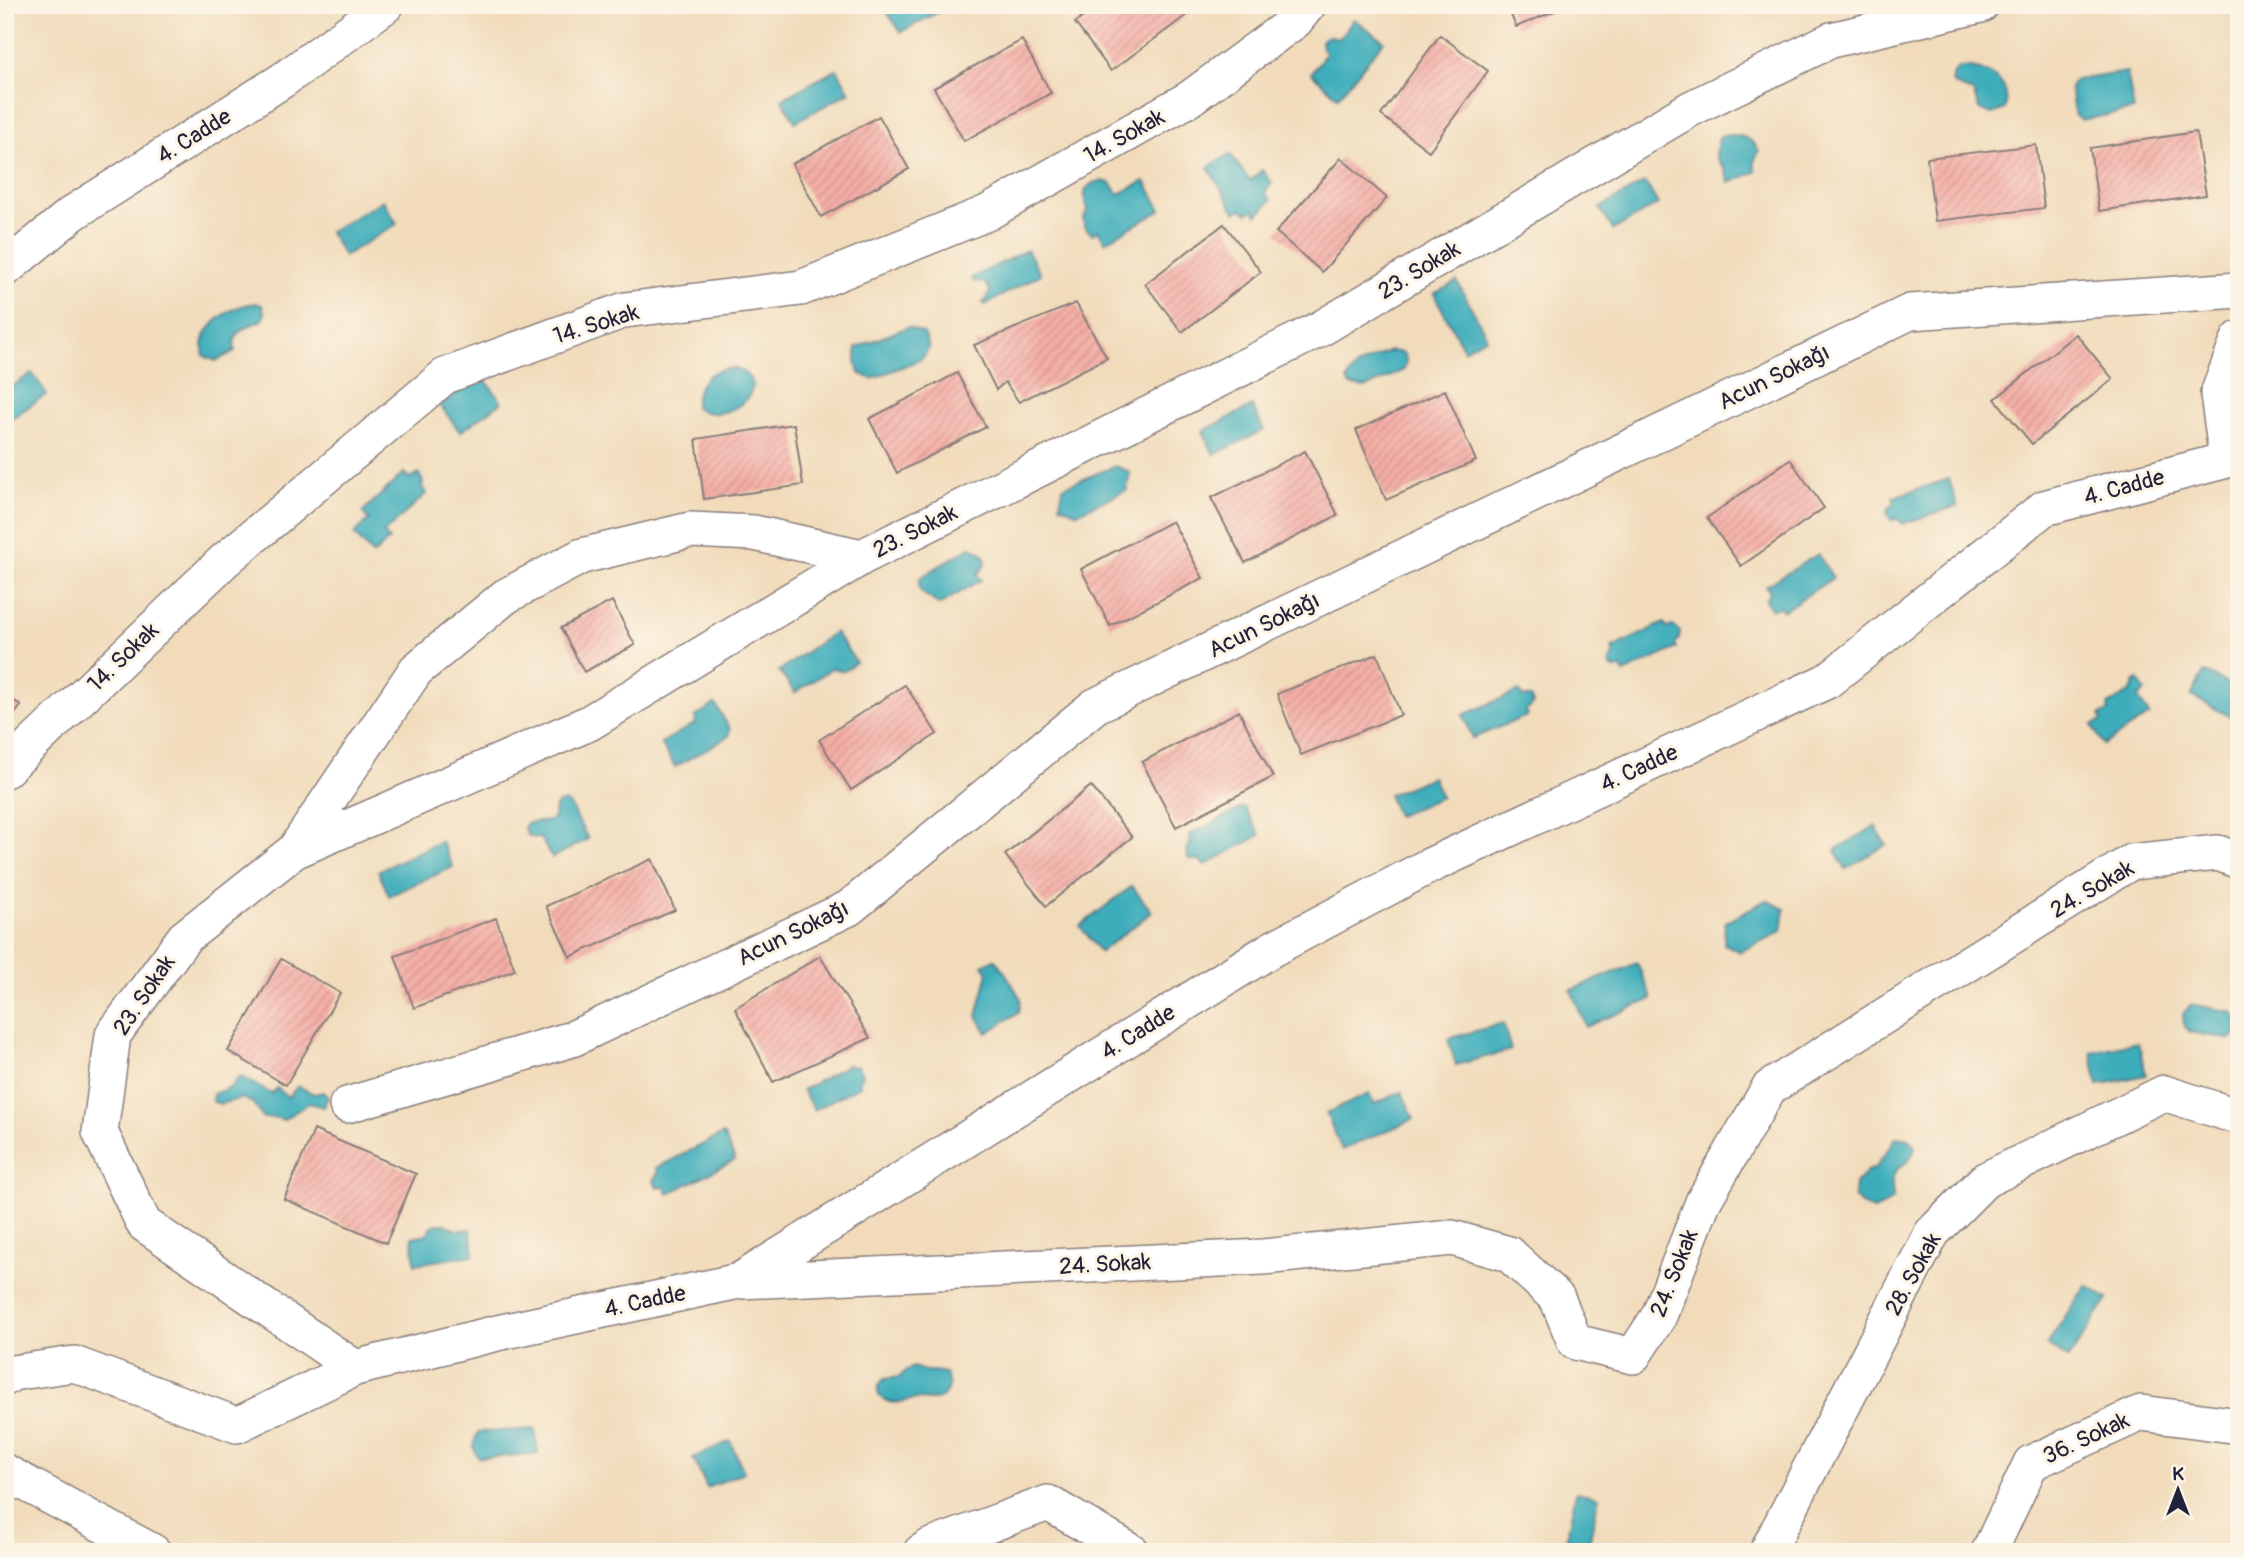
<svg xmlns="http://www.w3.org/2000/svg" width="2244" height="1557" font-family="Pangolin,sans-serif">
<defs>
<pattern id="building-hatch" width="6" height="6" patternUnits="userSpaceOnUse" patternTransform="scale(1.75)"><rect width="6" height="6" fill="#f4aea6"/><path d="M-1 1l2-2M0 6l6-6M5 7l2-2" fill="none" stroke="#d19590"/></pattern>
</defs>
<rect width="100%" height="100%" fill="#fcf5e5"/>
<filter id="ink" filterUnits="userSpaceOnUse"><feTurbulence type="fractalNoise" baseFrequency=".0143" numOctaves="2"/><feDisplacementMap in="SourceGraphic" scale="14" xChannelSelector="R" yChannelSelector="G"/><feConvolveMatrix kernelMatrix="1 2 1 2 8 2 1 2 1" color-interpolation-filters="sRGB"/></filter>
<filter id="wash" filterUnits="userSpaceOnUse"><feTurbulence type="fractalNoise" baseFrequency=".00686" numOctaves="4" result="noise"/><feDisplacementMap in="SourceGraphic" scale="28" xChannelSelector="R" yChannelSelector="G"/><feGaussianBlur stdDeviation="1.57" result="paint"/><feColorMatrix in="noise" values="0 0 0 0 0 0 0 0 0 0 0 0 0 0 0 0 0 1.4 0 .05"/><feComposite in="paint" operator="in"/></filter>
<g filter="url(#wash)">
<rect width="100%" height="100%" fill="#f1dbbb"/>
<path fill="#3eadbb" stroke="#30687b" stroke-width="2" d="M895 5H949L950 6 901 32 886 11Z
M1354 19 1384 41 1338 97 1311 73 1326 53 1322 48 1321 41C1327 34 1332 36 1339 39Z
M1958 68C1983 66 2013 79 2005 109L1992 114 1979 109 1973 92 1957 86 1952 82 1954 73Z
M837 69 850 92 795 122 782 99Z
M2127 72 2134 110 2082 120 2075 116 2070 88 2075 80Z
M1728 135C1742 135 1752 138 1759 151L1754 161 1756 172 1729 183 1725 170 1716 157 1717 144 1720 137Z
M1230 154 1250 181 1262 170 1272 183 1265 193 1271 200 1257 215 1254 210 1247 213 1242 209 1235 212 1208 167Z
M1101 181 1111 183 1119 194 1145 181 1161 210 1105 242 1098 230 1093 234C1086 230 1084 227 1083 219L1088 210C1081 195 1084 183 1101 181Z
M1645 182 1658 204 1613 230 1600 208Z
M383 200 397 224 344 256 329 232Z
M1027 250 1041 274 985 305 983 303 987 299 990 290 985 283 973 281 971 278Z
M1457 281 1487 337 1464 350 1434 294Z
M255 303 262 305 265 314 262 320C246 327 231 331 235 351L216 361 204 356C197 327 230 306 255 303Z
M907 327 924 333 929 348 922 359 872 379 859 373 856 362V348Z
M1390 351 1403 353C1407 360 1408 365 1402 371L1366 388 1350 386 1347 381C1352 364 1375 358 1390 351Z
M733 368C780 382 728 430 695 407 695 383 709 369 733 368Z
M32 373 47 394 5 423V391Z
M482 375 502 402 460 432 440 405Z
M1252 406 1264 430 1214 455 1203 431Z
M1115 466 1128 471 1130 474 1127 490 1077 513 1060 505 1063 487Z
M404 473 409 478 419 474 423 482 422 487 427 493 384 533 389 540 373 555 354 534 369 520 362 512Z
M1949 479 1957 506 1902 524 1899 519 1891 520 1887 512 1888 509 1895 503 1893 497Z
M970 547C986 552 992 562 977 574L981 580 939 605C930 595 915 596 920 578Z
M1818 554 1833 578 1783 611 1780 607 1771 609 1765 600 1770 592 1766 586Z
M1664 623 1667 628 1673 626 1680 632 1679 639 1675 643 1677 648 1624 673 1621 669H1613L1609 664 1614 654 1612 648Z
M835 632 856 662 844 671 832 668 795 693 779 671Z
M2204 672 2239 689V721L2191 696Z
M2138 680 2145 691 2138 698 2149 715 2104 745 2092 725 2102 721 2100 715 2109 711 2108 705 2131 692 2134 683Z
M1519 691 1522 697 1531 698 1533 704 1530 708 1525 711 1527 716 1473 738 1463 715Z
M715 704 730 729 729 736 675 767 661 743 696 723 695 717Z
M1432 777 1441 797 1397 816 1388 795Z
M560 802H565L570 805 588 839 552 858 541 839 528 836 524 828 527 823 550 821 554 816 555 807Z
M1244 807 1260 835 1204 866 1200 860H1192L1188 858 1187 850 1191 841 1189 835Z
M1875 826 1886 845 1846 869 1835 850Z
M441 841 453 867 389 896 378 871Z
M1132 886 1152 912 1100 952 1080 926Z
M1766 900 1785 909 1782 931 1740 952 1724 944 1725 922Z
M994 959 1003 969 1021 999 1019 1012 987 1033 977 1016 988 972 983 965Z
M1637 963 1652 999 1586 1027 1571 990Z
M2195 1005 2232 1012 2239 1020V1032L2232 1039H2227L2190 1032 2184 1025 2183 1014 2190 1006Z
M1503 1023 1511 1050 1456 1065 1448 1039Z
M2138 1042 2146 1075 2098 1085 2091 1052Z
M849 1064 851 1067 857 1066 863 1075 859 1081 860 1086 814 1110 802 1090Z
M240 1076 272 1094 277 1088 288 1097 298 1086 314 1094 323 1092 328 1097 324 1107 309 1103 283 1120 278 1118H263L253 1103 242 1098 220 1104 212 1101 213 1094 231 1087Z
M1402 1092 1414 1119 1342 1150 1326 1113 1369 1094 1374 1104Z
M723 1134 735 1160 668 1194 665 1187H657L653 1180 658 1173 656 1168Z
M1896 1137 1909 1139 1915 1145C1913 1160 1906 1162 1895 1171L1892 1182 1893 1198 1883 1206 1873 1210 1863 1206 1854 1197 1855 1184 1868 1170 1875 1169Z
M437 1224H445L456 1230 471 1229 474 1255 415 1264 412 1237 427 1234 431 1227Z
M2086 1285 2108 1299 2068 1359 2047 1344Z
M914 1367C924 1373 933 1370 945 1373L949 1385C941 1409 927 1396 910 1400 897 1403 888 1406 878 1394L879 1385 884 1379 900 1377 906 1370Z
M535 1429 538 1454 479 1458C472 1448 472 1442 479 1432Z
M730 1441 744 1472 707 1488 693 1458Z
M1576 1492 1599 1497 1587 1552 1564 1550Z"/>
<g id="blocks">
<path fill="url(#building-hatch)" d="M1099 5H1186L1191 12 1111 71 1075 23Z
M1507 5H1569L1516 27Z
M1440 35 1488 71 1429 151 1381 115Z
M1022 40 1051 93 964 141 934 88Z
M879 116 909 169 821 217 792 164Z
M2196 132 2206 195 2099 211 2090 148Z
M2036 145 2044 208 1935 221 1927 158Z
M1341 158 1387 198 1322 272 1276 232Z
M1224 224 1261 272 1182 332 1145 284Z
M1076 303 1107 358 1019 402 1005 382 996 390 974 345Z
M2076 334 2113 379 2032 444 1995 399Z
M957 373 986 427 897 473 869 419Z
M1445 390 1476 461 1386 500 1356 430Z
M794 424 803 485 704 499 696 439Z
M1305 451 1338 515 1245 563 1211 498Z
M1790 459 1824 508 1741 566 1707 518Z
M1172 521 1203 578 1110 626 1081 569Z
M612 601 635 645 584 672 561 628Z
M1377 654 1401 715 1301 755 1277 694Z
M905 685 937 734 851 790 819 740Z
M5 694 21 706 5 726Z
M1239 711 1273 777 1176 827 1142 762Z
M1091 786 1132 837 1046 906 1005 855Z
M652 859 675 910 570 957 546 906Z
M496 918 515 970 414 1008 395 956Z
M820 956 870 1038 773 1082 735 1008Z
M281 959 340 993 286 1085 228 1051Z
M314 1130 416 1174 386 1243 284 1199Z"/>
</g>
</g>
<g filter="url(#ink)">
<use href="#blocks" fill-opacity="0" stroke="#8a7e7b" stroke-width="2"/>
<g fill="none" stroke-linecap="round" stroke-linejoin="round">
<g stroke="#8a7e7b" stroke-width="38">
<path id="street" d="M5 269 73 213 283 80 386 5
M2227 460 2218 394 2239 339
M5 770 225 560 445 376 625 310 801 288 987 213 1189 99 1295 21 1308 5
M294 851 416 670 506 596 582 556 690 530 754 533 862 557
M347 1105 572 1039 849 908 1095 706 1910 312 2239 290
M741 1281 1263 1257 1452 1238 1509 1254 1557 1298 1575 1342 1633 1356 1659 1316 1703 1202 1769 1088 2131 862 2218 853 2239 861
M355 1368 144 1224 100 1132 113 1035 184 938 294 851 589 723 862 557 1320 329 1690 109 1831 40 1981 5
M5 1378 12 1373 74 1364 237 1425 355 1368 497 1333 739 1281 1272 949 1427 867 1827 681 2044 508 2227 460
M5 1472 153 1552
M921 1552 929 1547 1048 1503 1132 1552
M1767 1552 1932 1233 1985 1180 2164 1093 2239 1117
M1989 1552 2031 1463 2141 1413 2239 1426"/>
</g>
<use href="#street" stroke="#fff" stroke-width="35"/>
</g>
</g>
<g text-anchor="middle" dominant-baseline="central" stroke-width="6" stroke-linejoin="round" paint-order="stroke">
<g font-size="23" fill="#22223b" stroke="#fcf5e5">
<text transform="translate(194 136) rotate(-32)">4. Cadde</text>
<text transform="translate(1124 136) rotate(-29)">14. Sokak</text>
<text transform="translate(1419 270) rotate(-31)">23. Sokak</text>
<text transform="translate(596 324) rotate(-17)">14. Sokak</text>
<text transform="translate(1774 377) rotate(-26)">Acun Sokağı</text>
<text transform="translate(2124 487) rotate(-15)">4. Cadde</text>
<text transform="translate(915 531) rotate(-27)">23. Sokak</text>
<text transform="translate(1264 625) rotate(-26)">Acun Sokağı</text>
<text transform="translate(123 657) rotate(-44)">14. Sokak</text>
<text transform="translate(1639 768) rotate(-25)">4. Cadde</text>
<text transform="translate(2092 889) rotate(-30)">24. Sokak</text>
<text transform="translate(793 933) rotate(-26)">Acun Sokağı</text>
<text transform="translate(144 995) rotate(-56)">23. Sokak</text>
<text transform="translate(1138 1032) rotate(-32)">4. Cadde</text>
<text transform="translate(1105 1264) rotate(-3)">24. Sokak</text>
<text transform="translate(1674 1273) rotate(-68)">24. Sokak</text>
<text transform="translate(1913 1274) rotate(-61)">28. Sokak</text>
<text transform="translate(645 1301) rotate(-12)">4. Cadde</text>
<text transform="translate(2086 1438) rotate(-25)">36. Sokak</text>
</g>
</g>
<rect width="2244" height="1557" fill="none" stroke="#fcf5e5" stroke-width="28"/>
<g transform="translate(2178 1490)" stroke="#fcf5e5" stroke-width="5" paint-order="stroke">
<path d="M0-5L12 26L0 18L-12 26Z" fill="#22223b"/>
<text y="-10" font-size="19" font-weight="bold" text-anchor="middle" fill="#22223b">K</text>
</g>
</svg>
